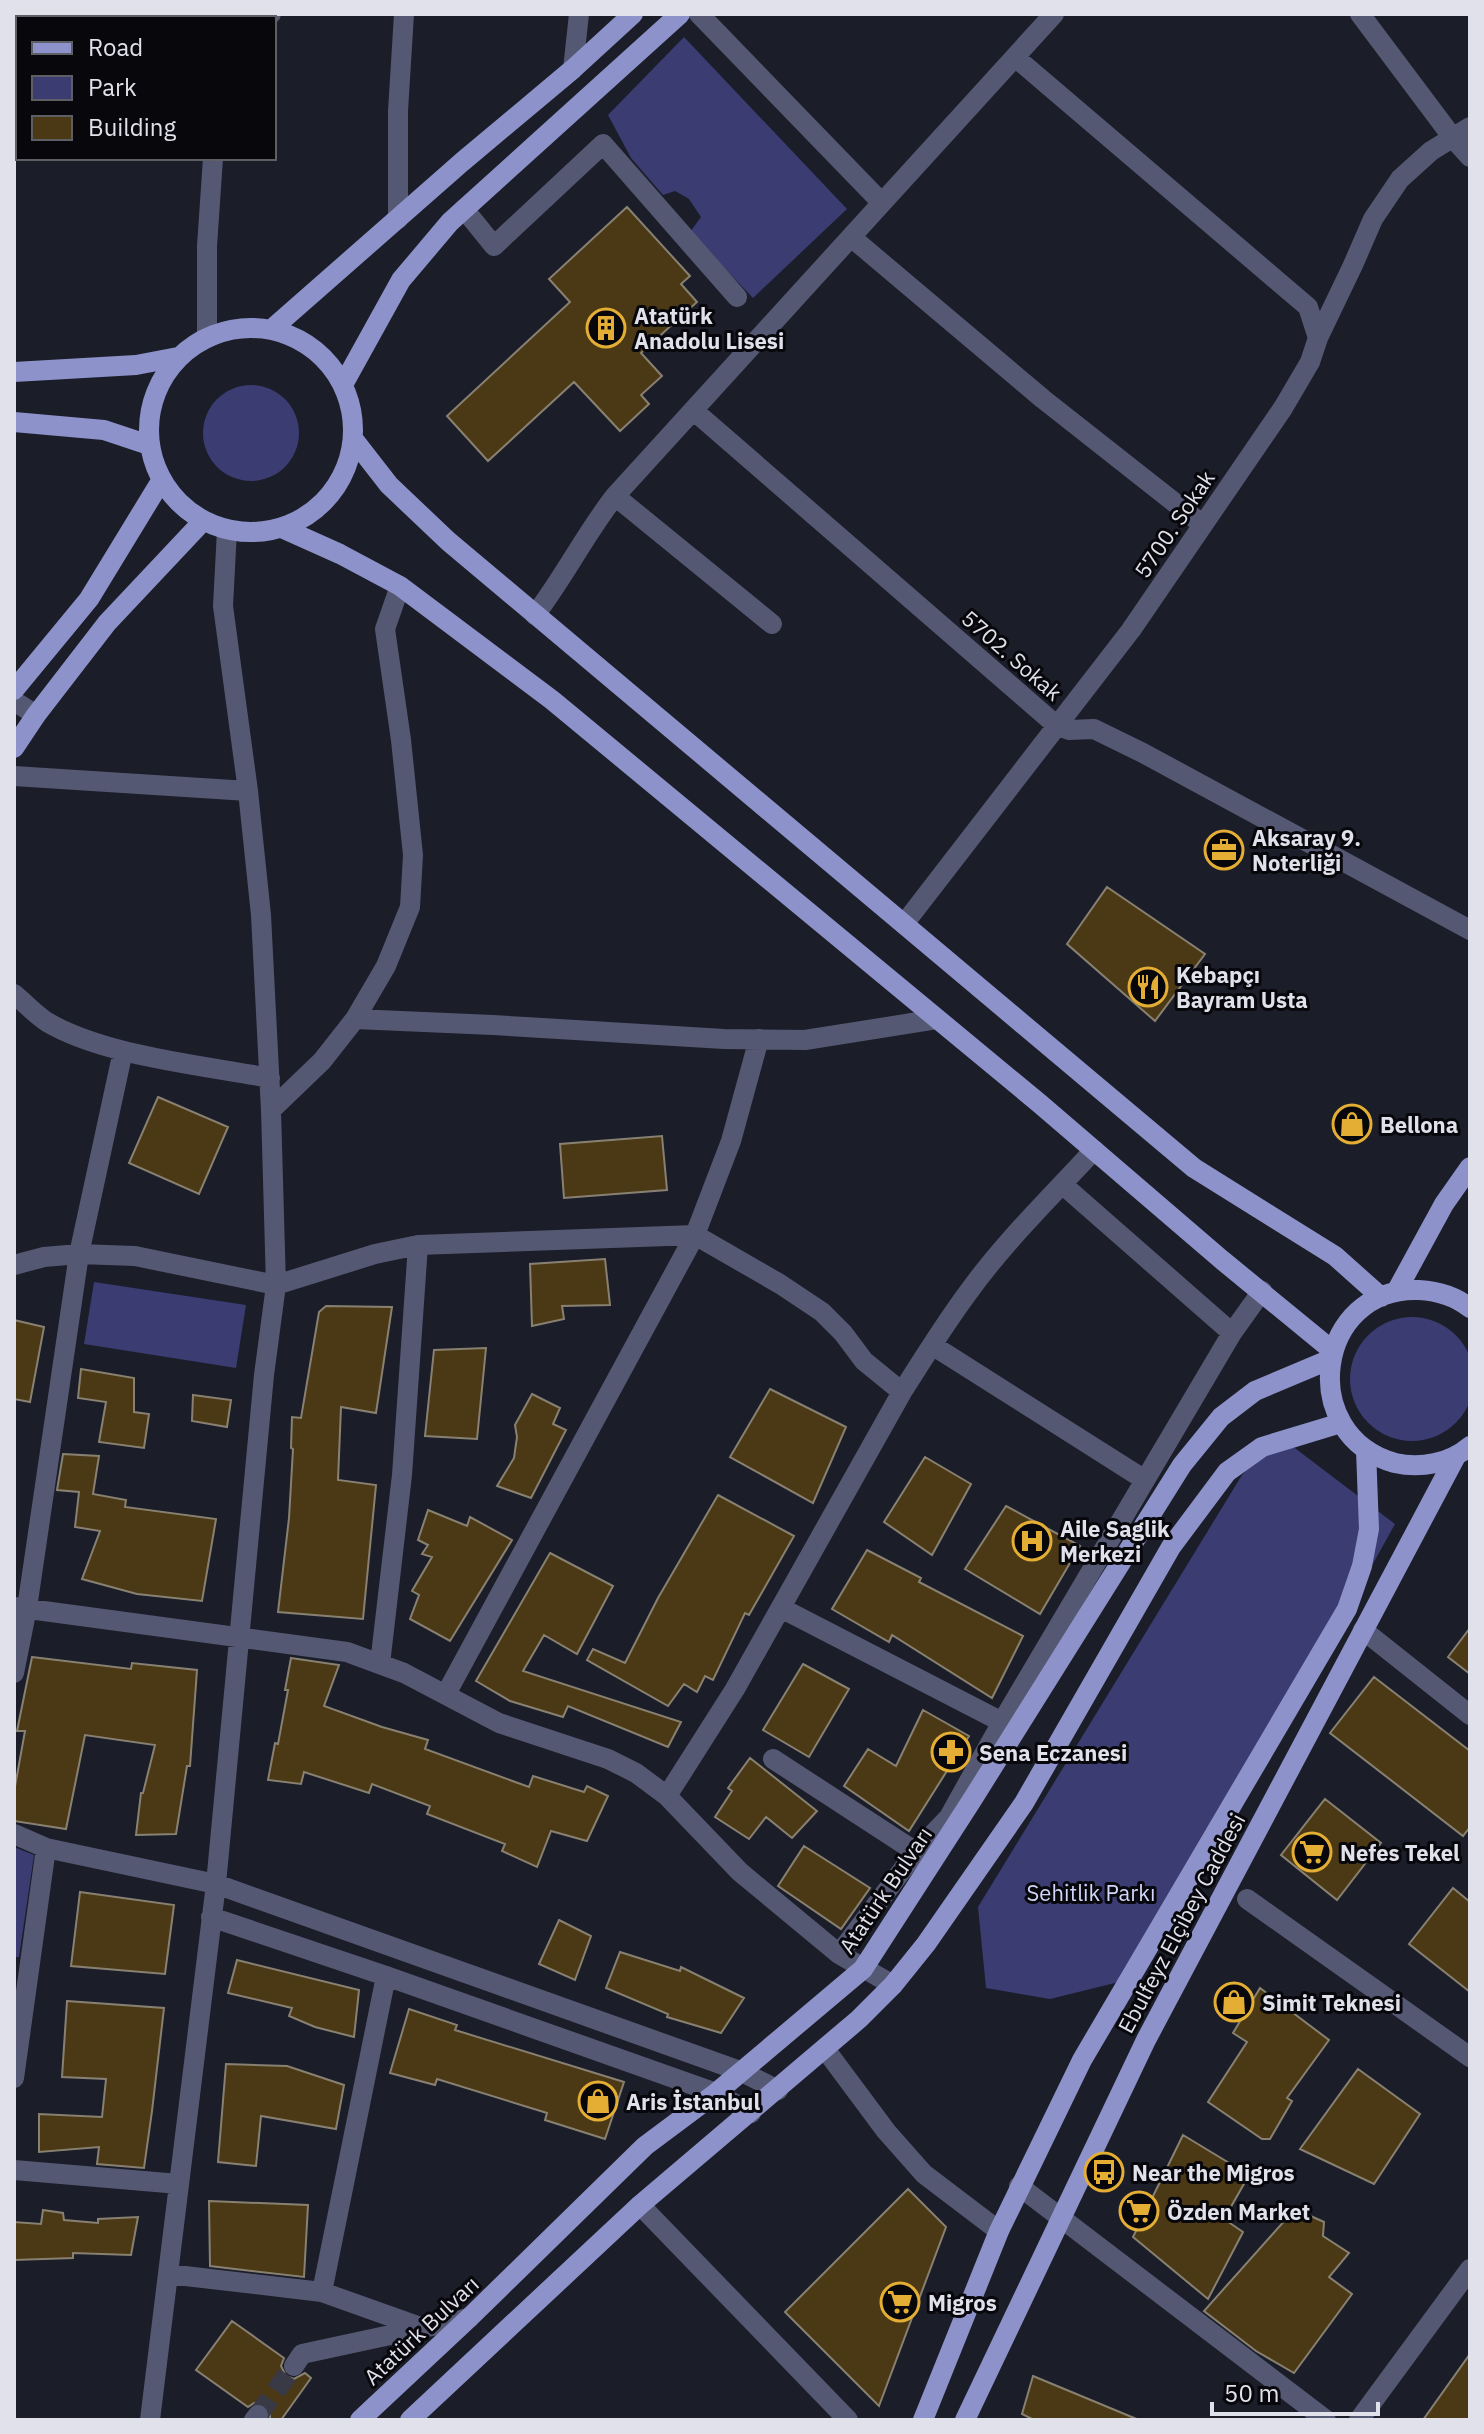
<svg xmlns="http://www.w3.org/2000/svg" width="1484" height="2434" font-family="'IBM Plex Sans',sans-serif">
<rect width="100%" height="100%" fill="#1b1d28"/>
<path fill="#3a3c72" d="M684 37 847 209 753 298 690 232 701 217 689 199 675 191 663 195 631 158 608 115Z
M203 433a48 48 0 1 1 96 0a48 48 0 1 1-96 0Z
M94 1282 246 1305 236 1368 84 1344Z
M1350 1379a62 62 0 1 1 124 0a62 62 0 1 1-124 0Z
M1279 1436 1395 1524 1161 1946 1127 1980 1050 1999 986 1988 978 1907 1242 1475Z
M14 1847 34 1855 19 1957H14Z"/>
<path fill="#4b3915" stroke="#888172" stroke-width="2" d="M627 207 690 276 681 284 697 302 641 353 662 376 641 395 649 404 620 431 574 382 488 461 447 416 570 302 549 279Z
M1107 887 1205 954 1155 1021 1067 944Z
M158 1097 228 1127 199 1194 129 1163Z
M662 1136 667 1190 564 1198 560 1144Z
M605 1259 610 1305 562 1306 564 1319 532 1326 530 1264Z
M326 1306 392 1307 376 1413 341 1407 338 1480 376 1485 363 1619 278 1612 289 1518 293 1449 291 1448 292 1417 301 1418 319 1312Z
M14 1320 44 1327 30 1402 14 1399Z
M486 1348 477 1439 425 1436 434 1350Z
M81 1369 134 1378V1412L149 1414 144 1448 99 1442 106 1402 78 1398Z
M770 1389 846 1427 813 1503 730 1457Z
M532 1394 560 1408 553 1424 566 1430 531 1498 497 1486 514 1458 517 1437 515 1425Z
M193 1395 231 1400 227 1427 192 1421Z
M63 1454 99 1456 93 1494 126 1500 125 1507 216 1519 202 1601 137 1594 82 1579 100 1531 75 1527 79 1492 57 1490Z
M925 1457 971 1484 932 1555 884 1522Z
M718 1495 794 1536 749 1615 745 1613 713 1680 705 1676 697 1692 684 1684 668 1706 587 1660 593 1649 625 1663 658 1598Z
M1006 1506 1080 1546 1040 1614 965 1569Z
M428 1510 467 1526 470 1517 512 1540 450 1641 410 1619 419 1595 412 1591 432 1557 422 1554 428 1545 418 1540Z
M867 1550 921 1578 919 1582 1023 1636 992 1698 892 1635 889 1642 832 1609Z
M550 1553 613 1586 577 1654 544 1635 523 1671 681 1722 668 1747 568 1706 563 1717 510 1701 476 1681Z
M1470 1628V1674L1448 1657Z
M32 1657 131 1669 132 1663 197 1670 190 1766H187L176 1834 136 1835 141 1793H143L155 1745 85 1735 66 1829 14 1821V1792L25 1731H17Z
M291 1658 339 1665 324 1706 382 1727 428 1740 425 1749 529 1787 533 1776 584 1792 587 1786 608 1796 587 1841 551 1831 537 1867 502 1851 505 1844 427 1814 430 1806 372 1784 369 1793 304 1772 301 1784 268 1780 275 1743 278 1744 288 1690H285Z
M803 1664 849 1689 809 1757 763 1730Z
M1374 1677 1470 1751V1827L1463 1836 1330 1733Z
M923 1710 969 1736 909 1831 844 1786 868 1749 896 1766Z
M750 1758 817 1811 792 1838 766 1817 749 1839 715 1817 732 1791 728 1788Z
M1325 1799 1381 1843 1337 1900 1281 1855Z
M804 1846 870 1888 841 1929 778 1886Z
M1453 1888 1470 1902V1992L1409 1944Z
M80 1892 174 1905 165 1974 71 1966Z
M559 1920 591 1936 575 1980 539 1964Z
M620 1952 680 1971 681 1967 744 1998 721 2033 667 2017 668 2014 606 1988Z
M237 1960 359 1990 354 2037 315 2027 289 2016 292 2008 228 1993Z
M1260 1988 1329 2040 1287 2098 1292 2101 1270 2139H1262L1208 2102 1247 2042 1233 2033Z
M67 2001 164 2008 152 2111 144 2168 97 2164 99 2147 39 2152V2114L102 2117 106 2079 62 2077Z
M409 2009 457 2025 455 2030 624 2082 605 2139 545 2120 547 2113 437 2079 435 2085 390 2073Z
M226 2064 287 2066 344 2085 336 2129 261 2116 256 2166 218 2162Z
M1358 2069 1420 2114 1374 2184 1300 2149Z
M1183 2135 1249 2175 1224 2219 1243 2232 1208 2299 1133 2237Z
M908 2189 946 2227 879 2406 785 2312Z
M209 2201 308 2205 304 2277 210 2266Z
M1295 2209 1324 2222 1323 2236 1349 2253 1329 2277 1352 2294 1294 2373 1256 2351 1204 2311Z
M43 2210 63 2213 64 2220 98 2223V2219L138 2217 131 2255 73 2253V2258L14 2260V2222L41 2224Z
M232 2321 284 2358 281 2366 286 2376 294 2379 305 2373 311 2378 281 2420H270V2410L261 2402 254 2403 248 2407 196 2370Z
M1470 2354V2420H1423Z
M1033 2376 1139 2420H1034L1022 2414Z"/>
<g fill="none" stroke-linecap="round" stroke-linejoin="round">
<path stroke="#393a45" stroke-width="20" stroke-dasharray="20 10" stroke-linecap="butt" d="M258 2415 294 2366"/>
<path stroke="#555873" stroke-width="20" d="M699 14 882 203
M1360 14 1453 138 1470 157
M223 18V14
M266 18 271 14
M14 22 18 62
M1015 57 1308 307 1318 338
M573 69 579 14
M14 116H18
M464 209 494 246 603 144 737 297
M398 219V111L404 14
M851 237 1043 399 1203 525
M207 336V246L213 158
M693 410 1056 725 1069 730 1094 729 1143 753 1470 930
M615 496 772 624
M535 615C564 577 586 533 615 496L1054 14
M14 701 36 715
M14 776 248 791
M904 924 1131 630 1283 408 1310 362 1318 338 1353 265 1373 219 1400 179 1431 151 1470 127
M14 994C25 1003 35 1014 47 1022 105 1056 202 1065 270 1078
M355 1019 386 966 410 907 413 855 401 740 385 629 400 586
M271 1110 322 1061 355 1019 493 1025 724 1039 805 1040 937 1019
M1062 1184 1232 1333
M14 1265 44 1257 79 1254 135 1256 276 1285 375 1254 418 1245 695 1235 780 1284 822 1312 843 1333 864 1361 902 1392
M932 1345 1145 1480
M14 1607 347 1652 404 1673 499 1723 608 1759 636 1773 667 1796 740 1872 839 1954 893 1985
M781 1608 1002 1722
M1363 1630 1470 1715
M380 1664 402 1475 418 1245
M14 1673 27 1608 79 1254 123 1051
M446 1694 695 1235 731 1141 759 1039
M773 1759 916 1852
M667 1796 735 1689 902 1392C923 1359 944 1325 967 1294 1004 1242 1051 1197 1094 1150
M14 1834 46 1848 216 1884 740 2071 778 2090
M1247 1899 1470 2057
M211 1917 386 1976 716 2093 751 2113
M839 1954 916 1852 949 1817 1002 1722 1232 1333 1262 1291
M825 2049 886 2131 924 2174 999 2231
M14 2078 46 1848
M14 2170 179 2184
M1019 2186 1326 2420
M640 2205 848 2420
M168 2274 322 2292 423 2328
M322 2292 386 1976
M294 2366 302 2354 469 2318
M150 2420 216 1884 264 1375 276 1285 271 1110 261 915 248 791 223 606 227 530
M254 2420 258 2415
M1359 2420 1470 2269"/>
<path stroke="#8d93ca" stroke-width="20" d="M149 430a102 102 0 1 1 204 0a102 102 0 1 1-204 0Z
M273 328 462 162 573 69 633 14
M14 372 136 365 178 357
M344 383 401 280 450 222 680 14
M14 422 104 430 149 445
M354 440 389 485 448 541 1194 1168 1335 1256 1381 1297
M282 528 340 554 400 586 552 700 1039 1103 1222 1260 1333 1351
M14 690 89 599 161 481
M14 748 36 715 107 623 203 521
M1396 1292 1444 1204 1470 1167
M1470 1308C1455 1296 1438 1291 1419 1290 1316 1286 1295 1435 1395 1463 1421 1469 1450 1463 1470 1446
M360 2420 469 2318 645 2146 716 2093 863 1969 972 1800 1182 1465 1221 1417 1255 1391 1331 1359
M410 2420 640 2205 859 2019 893 1985 926 1944 1024 1803 1171 1547 1227 1472 1262 1447 1341 1423
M923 2420 999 2231 1082 2060 1347 1609 1362 1566 1369 1529 1366 1450
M965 2420 1146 2040 1456 1456"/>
</g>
<defs>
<g id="building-ring" transform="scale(2)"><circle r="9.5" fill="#07070c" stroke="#e4ae35" stroke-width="1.5"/><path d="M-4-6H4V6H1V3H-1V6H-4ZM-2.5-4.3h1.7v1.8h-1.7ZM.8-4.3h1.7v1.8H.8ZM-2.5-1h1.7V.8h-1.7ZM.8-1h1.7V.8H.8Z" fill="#e4ae35"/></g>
<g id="office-ring" transform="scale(2)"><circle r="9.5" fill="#07070c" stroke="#e4ae35" stroke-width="1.5"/><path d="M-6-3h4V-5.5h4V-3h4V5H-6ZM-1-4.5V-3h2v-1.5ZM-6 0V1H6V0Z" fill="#e4ae35"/></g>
<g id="restaurant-ring" transform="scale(2)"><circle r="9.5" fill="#07070c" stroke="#e4ae35" stroke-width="1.5"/><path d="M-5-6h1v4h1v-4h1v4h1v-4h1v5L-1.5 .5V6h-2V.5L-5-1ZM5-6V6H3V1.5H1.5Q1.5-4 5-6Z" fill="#e4ae35"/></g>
<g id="shop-ring" transform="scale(2)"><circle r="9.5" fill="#07070c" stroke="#e4ae35" stroke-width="1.5"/><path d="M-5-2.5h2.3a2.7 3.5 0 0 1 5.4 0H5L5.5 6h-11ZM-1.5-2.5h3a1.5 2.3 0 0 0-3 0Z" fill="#e4ae35"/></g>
<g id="hospital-ring" transform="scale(2)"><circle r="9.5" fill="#07070c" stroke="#e4ae35" stroke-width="1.5"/><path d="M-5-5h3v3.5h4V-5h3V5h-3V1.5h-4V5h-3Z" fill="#e4ae35"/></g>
<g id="pharmacy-ring" transform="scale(2)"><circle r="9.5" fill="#07070c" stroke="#e4ae35" stroke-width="1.5"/><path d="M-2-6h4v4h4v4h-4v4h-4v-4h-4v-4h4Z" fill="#e4ae35"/></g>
<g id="supermarket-ring" transform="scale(2)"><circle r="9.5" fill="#07070c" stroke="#e4ae35" stroke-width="1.5"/><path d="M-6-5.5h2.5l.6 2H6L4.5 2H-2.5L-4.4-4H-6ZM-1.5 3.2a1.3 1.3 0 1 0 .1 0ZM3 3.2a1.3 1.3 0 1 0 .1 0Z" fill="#e4ae35"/></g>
<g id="bus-ring" transform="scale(2)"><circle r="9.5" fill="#07070c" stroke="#e4ae35" stroke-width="1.5"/><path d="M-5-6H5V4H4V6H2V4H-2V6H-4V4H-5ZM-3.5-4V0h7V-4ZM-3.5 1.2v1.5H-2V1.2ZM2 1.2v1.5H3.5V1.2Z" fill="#e4ae35"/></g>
</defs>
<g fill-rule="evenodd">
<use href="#building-ring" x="606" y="328"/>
<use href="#office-ring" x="1224" y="850"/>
<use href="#restaurant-ring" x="1148" y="987"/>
<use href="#shop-ring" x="1352" y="1124"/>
<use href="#hospital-ring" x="1032" y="1541"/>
<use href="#pharmacy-ring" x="951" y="1752"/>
<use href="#supermarket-ring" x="1312" y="1852"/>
<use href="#shop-ring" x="1234" y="2002"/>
<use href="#shop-ring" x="598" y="2101"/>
<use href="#bus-ring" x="1104" y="2172"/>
<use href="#supermarket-ring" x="1139" y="2211"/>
<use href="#supermarket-ring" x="900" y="2302"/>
</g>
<g text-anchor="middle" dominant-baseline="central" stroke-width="6" stroke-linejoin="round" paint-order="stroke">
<g font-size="22" font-weight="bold" fill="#e0e1ea" stroke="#07070c" text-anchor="start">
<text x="634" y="315">Atatürk<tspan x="634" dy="25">Anadolu Lisesi</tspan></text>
<text x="1252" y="837">Aksaray 9.<tspan x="1252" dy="25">Noterliği</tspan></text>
<text x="1176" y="974">Kebapçı<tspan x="1176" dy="25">Bayram Usta</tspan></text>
<text x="1380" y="1124">Bellona</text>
<text x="1060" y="1528">Aile Saglik<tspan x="1060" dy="25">Merkezi</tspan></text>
<text x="979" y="1752">Sena Eczanesi</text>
<text x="1340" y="1852">Nefes Tekel</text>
<text x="1262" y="2002">Simit Teknesi</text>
<text x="626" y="2101">Aris İstanbul</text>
<text x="1132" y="2172">Near the Migros</text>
<text x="1167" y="2211">Özden Market</text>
<text x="928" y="2302">Migros</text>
</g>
<g font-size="22" fill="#e0e1ea" stroke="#07070c">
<text transform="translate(1174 524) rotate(-56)">5700. Sokak</text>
<text transform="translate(1012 655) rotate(41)">5702. Sokak</text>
<text transform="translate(885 1890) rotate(-56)">Atatürk Bulvarı</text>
<text transform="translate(1181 1923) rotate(-62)">Ebulfeyz Elçibey Caddesi</text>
<text transform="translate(421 2330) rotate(-43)">Atatürk Bulvarı</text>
</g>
<g font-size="22" fill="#d1d6fa" stroke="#07070c">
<text x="1091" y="1892">Sehitlik Parkı</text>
</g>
</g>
<rect width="1484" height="2434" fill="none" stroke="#e0e1ea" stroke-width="32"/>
<rect x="16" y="16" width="260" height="144" fill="#07070c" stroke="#5e5e65" stroke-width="2"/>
<rect x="32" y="42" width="40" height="12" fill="#8d93ca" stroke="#5e5e65" stroke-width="2"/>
<text x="88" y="56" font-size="24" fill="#e0e1ea">Road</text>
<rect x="32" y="76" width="40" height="24" fill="#3a3c72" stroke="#5e5e65" stroke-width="2"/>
<text x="88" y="96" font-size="24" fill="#e0e1ea">Park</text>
<rect x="32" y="116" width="40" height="24" fill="#4b3915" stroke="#5e5e65" stroke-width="2"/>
<text x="88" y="136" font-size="24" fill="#e0e1ea">Building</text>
<path d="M1212 2402v12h166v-12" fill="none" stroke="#e0e1ea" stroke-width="4"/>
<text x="1224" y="2402" font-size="24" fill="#e0e1ea" stroke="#07070c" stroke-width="6" paint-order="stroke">50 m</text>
</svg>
